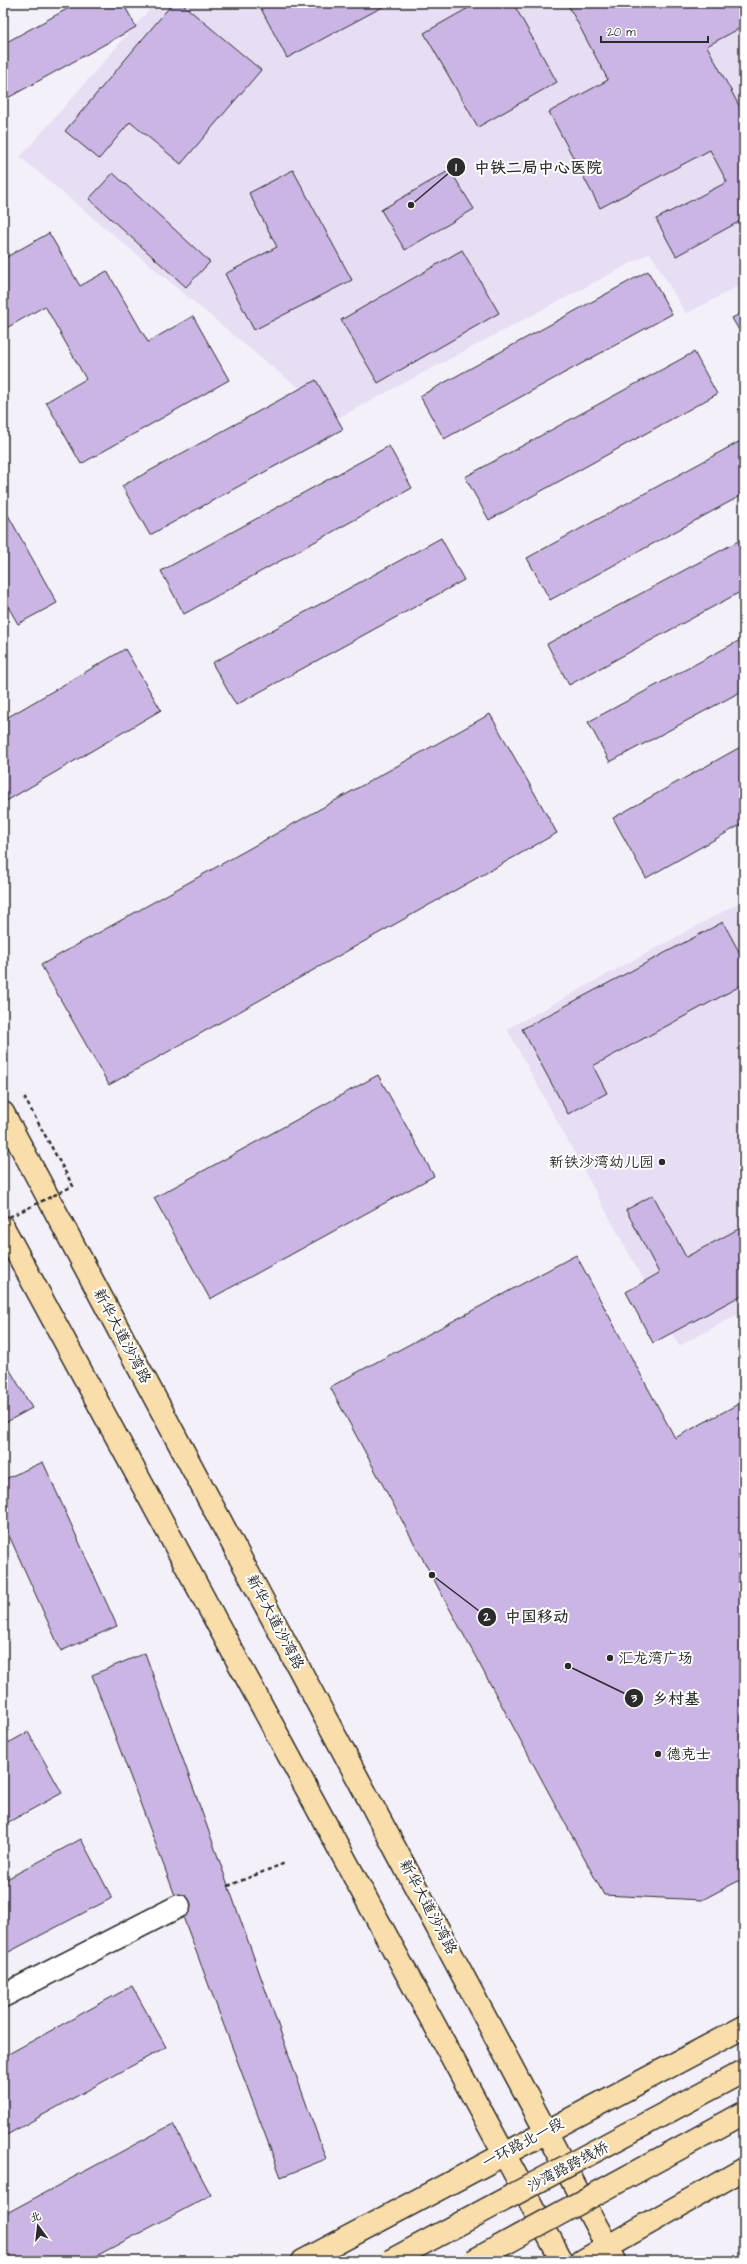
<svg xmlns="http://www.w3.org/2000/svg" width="747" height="2264" font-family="'Architects Daughter','LXGW WenKai TC',sans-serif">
<rect width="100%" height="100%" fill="#f4f0fa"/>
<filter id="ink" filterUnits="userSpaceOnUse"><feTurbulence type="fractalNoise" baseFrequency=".025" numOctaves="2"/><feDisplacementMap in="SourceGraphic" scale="8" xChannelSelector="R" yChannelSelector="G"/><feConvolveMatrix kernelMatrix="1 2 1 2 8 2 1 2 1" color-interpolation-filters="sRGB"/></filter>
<g filter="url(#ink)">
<path fill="#e7def4" d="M155 3H744V283L686 314 650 253 338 418 263 360 20 157Z
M744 900V1311L679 1346 507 1029Z"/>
<path fill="#cab5e5" stroke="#2b2b2b" d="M78 3H123L136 27 6 99 3 92V44Z
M173 3H181L261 70 181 164 130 122 99 159 65 131Z
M258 3H390L287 58Z
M477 3H513L557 82 478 127 424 33Z
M567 3H744V26L707 46 744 115V219L676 256 656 219 727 182 710 150 600 208 549 112 608 80Z
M293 170 352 280 254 330 225 274 277 247 249 193Z
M450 170 474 209 405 250 381 210Z
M113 173 210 262 186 287 89 199Z
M49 233 80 286 107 271 148 342 193 316 229 380 81 464 46 402 86 379 45 306 3 330V259Z
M462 250 499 313 378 383 341 320Z
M648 271 672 314 444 439 420 396Z
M744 312V339L732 318Z
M694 352 717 394 489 520 465 477Z
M316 380 343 429 150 535 122 486Z
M744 439V494L550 600 527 558Z
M389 446 412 488 184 614 161 571Z
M3 506 57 603 18 624 3 598Z
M441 538 464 580 236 705 212 663Z
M744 538V590L569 685 547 644Z
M744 638V690L610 762 588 722Z
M125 649 161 710 3 803V720Z
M490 714 557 833 109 1085 41 965Z
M744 745V823L646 878 613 818Z
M723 922 744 961V984L593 1066 607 1093 568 1114 522 1029Z
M378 1075 434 1176 210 1299 154 1198Z
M653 1195 686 1257 744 1226V1294L653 1343 626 1292 659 1273 626 1210Z
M576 1255 675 1438 744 1401V1878L702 1900 604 1895 330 1387Z
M3 1358 32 1408 3 1424Z
M43 1462 117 1626 61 1651 3 1522V1480Z
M145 1653 326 2159 281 2177 92 1675Z
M28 1732 62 1793 3 1825V1746Z
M81 1839 112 1898 3 1955V1881Z
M132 1986 166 2047 3 2137V2057Z
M173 2124 211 2195 87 2261H3V2215Z"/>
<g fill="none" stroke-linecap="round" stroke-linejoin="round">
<g stroke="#2b2b2b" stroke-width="25">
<path id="minor" d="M3 1996 179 1906"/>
</g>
<g stroke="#2b2b2b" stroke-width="25">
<path id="major" d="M3 1113 615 2261
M3 1227 562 2261
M303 2261 744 2027
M582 2261 744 2169"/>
</g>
<path stroke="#2b2b2b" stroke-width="2.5" stroke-dasharray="4 3" stroke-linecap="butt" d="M228 1886 285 1863"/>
<use href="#minor" stroke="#fff" stroke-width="22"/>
<use href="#major" stroke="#f9deab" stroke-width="22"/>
<g stroke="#2b2b2b" stroke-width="25" stroke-linecap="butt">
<path id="major-bridge" d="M390 2261 744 2071
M473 2261 744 2113"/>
</g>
<path stroke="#2b2b2b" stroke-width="2.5" stroke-dasharray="4 3" stroke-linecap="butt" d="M3 1220 73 1186 24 1097"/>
<use href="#major-bridge" stroke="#f9deab" stroke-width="22"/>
</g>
</g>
<g fill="#2b2b2b" stroke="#fff" stroke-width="1.5">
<circle cx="662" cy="1162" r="4"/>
<circle cx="610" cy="1658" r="4"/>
<circle cx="658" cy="1754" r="4"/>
</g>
<g text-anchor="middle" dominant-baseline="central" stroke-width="4" stroke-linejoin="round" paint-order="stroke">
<g font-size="15" fill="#2b2b2b" stroke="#fff" text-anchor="start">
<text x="654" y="1162" text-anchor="end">新铁沙湾幼儿园</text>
<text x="618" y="1658">汇龙湾广场</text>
<text x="666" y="1754">德克士</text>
</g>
<g font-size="15" fill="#2b2b2b" stroke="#fff">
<text transform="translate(122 1336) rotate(62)">新华大道沙湾路</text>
<text transform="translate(275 1622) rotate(62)">新华大道沙湾路</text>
<text transform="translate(428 1907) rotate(62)">新华大道沙湾路</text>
<text transform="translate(523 2143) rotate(-28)">一环路北一段</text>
<text transform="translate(568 2167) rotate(-28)">沙湾路跨线桥</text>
</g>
</g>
<path fill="none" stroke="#2b2b2b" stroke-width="1.5" d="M411 205L456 167M432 1575L487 1617M568 1666L634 1698"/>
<g fill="#2b2b2b" stroke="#fff" stroke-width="1.5">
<circle cx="411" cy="205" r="4"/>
<circle cx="432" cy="1575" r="4"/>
<circle cx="568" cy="1666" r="4"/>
<circle cx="456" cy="167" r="10"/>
<circle cx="487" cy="1617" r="10"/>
<circle cx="634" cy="1698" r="10"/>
</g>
<g font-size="12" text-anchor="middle" font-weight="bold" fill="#fff">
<text x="456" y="171">1</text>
<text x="487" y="1621">2</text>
<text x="634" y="1702">3</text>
</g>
<g font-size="16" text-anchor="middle" font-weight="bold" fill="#2b2b2b" stroke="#fff" stroke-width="4" stroke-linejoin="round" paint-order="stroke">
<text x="538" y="173">中铁二局中心医院</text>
<text x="537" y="1622">中国移动</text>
<text x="676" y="1704">乡村基</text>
</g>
<rect width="747" height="2264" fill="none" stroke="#fff" stroke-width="16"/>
<rect x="8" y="8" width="731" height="2248" fill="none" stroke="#2b2b2b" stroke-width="1.5" filter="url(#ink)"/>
<g transform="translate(38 2226) rotate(345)" stroke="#ffffff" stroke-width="3" paint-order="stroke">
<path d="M0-3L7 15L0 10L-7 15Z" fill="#2b2b2b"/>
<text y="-6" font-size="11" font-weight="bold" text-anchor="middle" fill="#2b2b2b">北</text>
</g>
<path d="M601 36v6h107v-6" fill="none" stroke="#2b2b2b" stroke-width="2"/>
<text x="607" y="36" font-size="12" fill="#2b2b2b" stroke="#ffffff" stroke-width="3" paint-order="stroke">20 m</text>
</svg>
